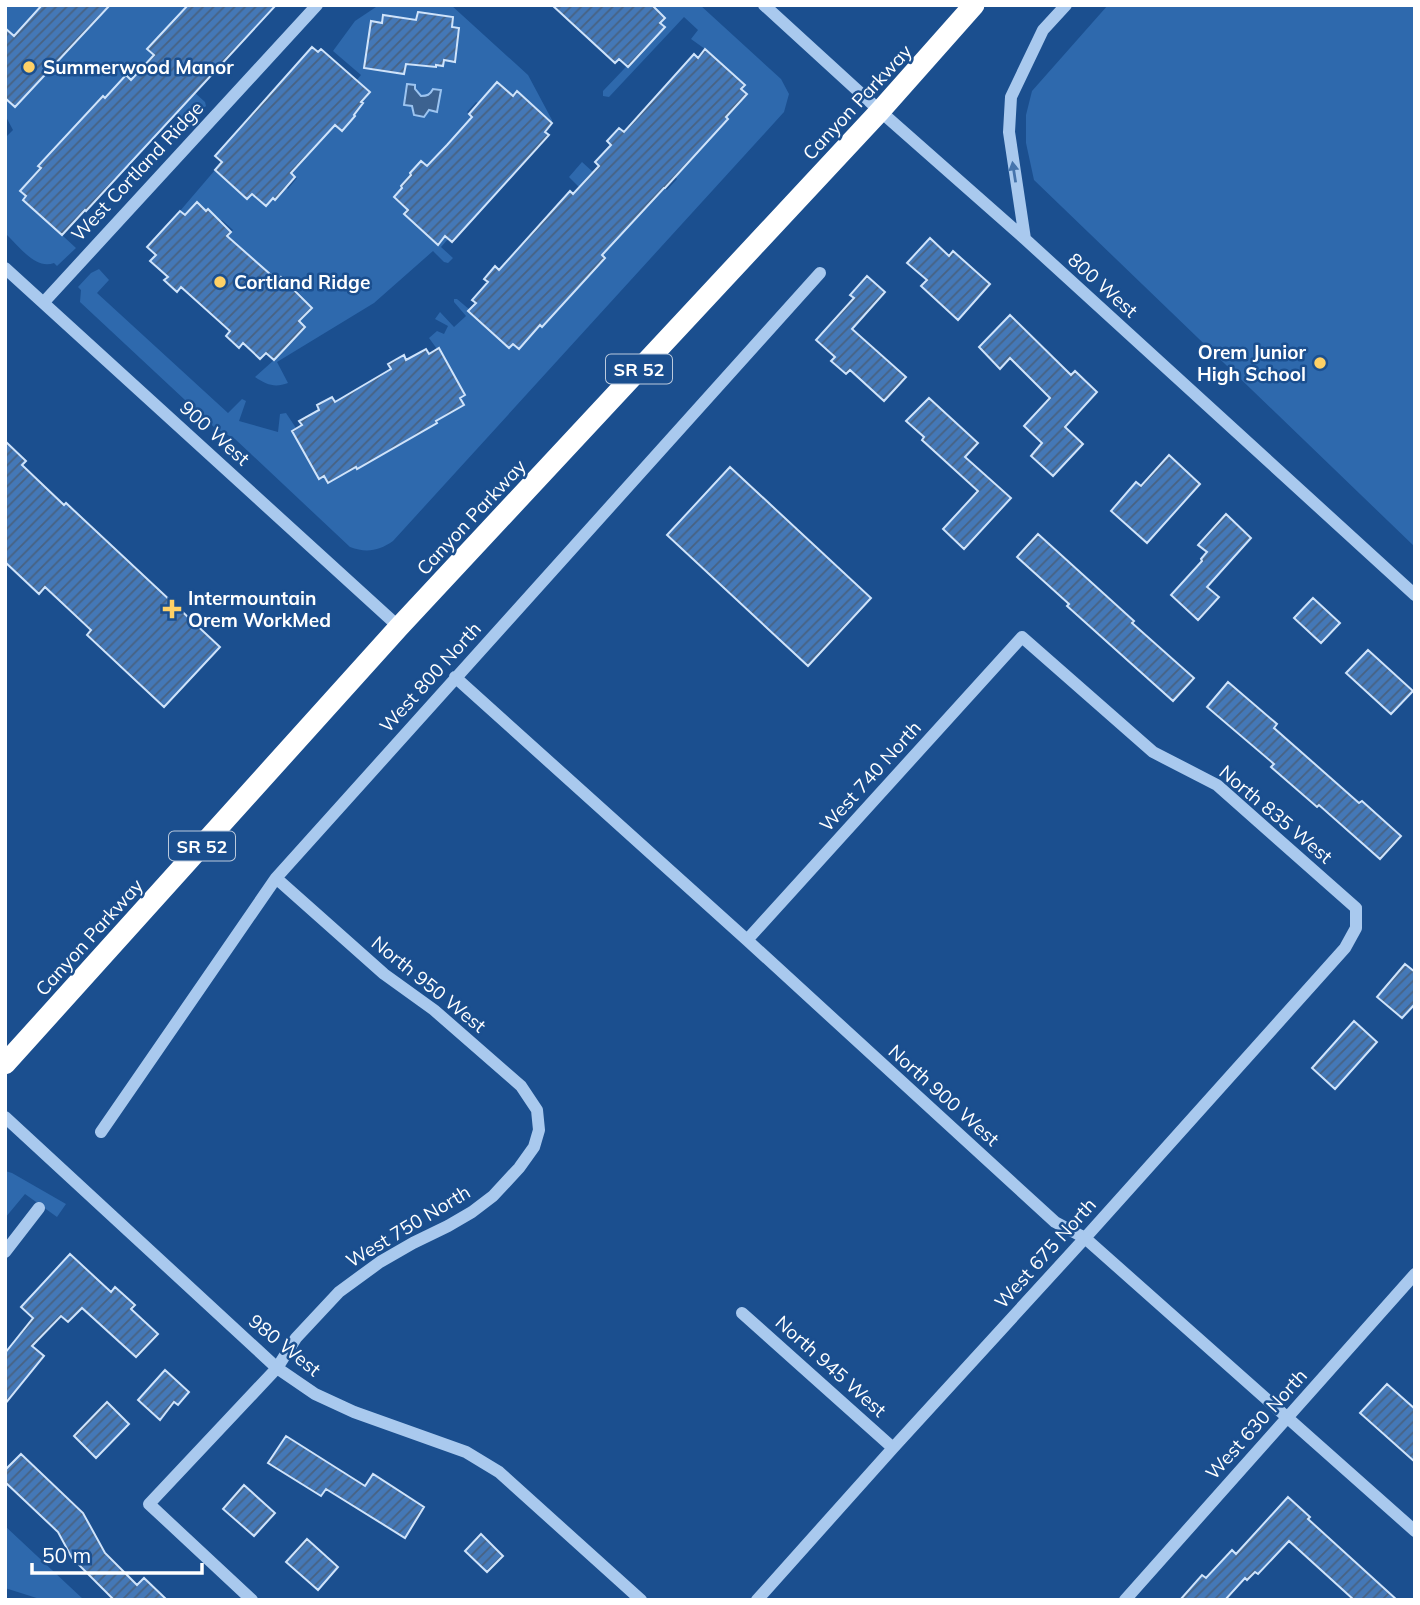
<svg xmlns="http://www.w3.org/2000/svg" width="1420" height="1605" font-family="Mulish,sans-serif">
<defs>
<pattern id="building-hatch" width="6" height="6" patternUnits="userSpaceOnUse" patternTransform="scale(1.75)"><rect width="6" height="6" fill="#4478b7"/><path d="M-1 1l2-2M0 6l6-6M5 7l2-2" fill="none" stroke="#486282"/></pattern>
</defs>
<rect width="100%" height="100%" fill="#1b4f8f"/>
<path fill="#2e69ad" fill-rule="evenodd" d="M5 5H42L14 36 5 28Z
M110 5H188L147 49 205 102 206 106 189 122 185 123 135 76 105 98 102 96 39 165 41 168 24 200 76 248 57 266 54 263C35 270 19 246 5 233V138L13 130 5 115V98L15 106Z
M379 5H451L528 75 552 120V123L517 92 513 96 499 84 478 103 476 102 467 112 474 118 463 127 452 139 459 155 447 145 436 157 429 168 421 161 410 173 411 175 401 186 402 188 394 197 408 210 404 214 437 244 445 236 448 239 441 247 453 258 448 263 444 262 433 251 374 303 277 362 288 383C275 388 267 385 255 377L274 360 305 327 299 321 312 307 283 276 276 284 236 244 226 237 233 230 222 220 220 221 197 203 185 215 180 211 215 170 247 199 252 194 266 206 273 198 274 199 286 187 288 189 297 178 289 171 299 160 301 162 311 151 303 133 318 145 335 125 355 116 354 115 363 104 361 102 369 93 356 81 361 75 333 51 355 21ZM418 12 453 17 452 27 460 29 455 62 444 60 436 65 435 67 419 65 407 58 404 74 385 71V66L371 21 382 23 383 15 416 20Z
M652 5H700L781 79 789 94 784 112 393 541C379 551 366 553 350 547L235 439 215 428 80 302 81 290 78 287 91 273 99 269 109 280 97 293 228 413 242 399 246 401 239 421 278 432 280 414 286 413 296 428 292 431 319 479 324 476 328 483 356 467 358 468 437 423 436 421 460 398 465 395 439 349H437L429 338 437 331 444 334 448 326 435 319 440 312 454 327 466 316 454 302V299H457L470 310 469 312 509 348 513 344 519 348 540 325 543 327 552 316 550 314 604 258 602 255 581 189 569 177 582 162 593 172 592 174 643 211 664 188 667 190 677 179 674 175C690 162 705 146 717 128L719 130 728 120 726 117 746 95 741 89 745 84 705 49 691 39 698 30 684 17 609 97 603 96V91L664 27 660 23 665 17Z
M1108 5H1415V547L1034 180 1026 143V115L1032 91Z
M5 1171 12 1173 66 1204 57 1217 25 1194 5 1218Z
M5 1526 84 1600H43L5 1588Z"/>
<path fill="#3c6290" stroke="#9cc4f0" stroke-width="2" d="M407 84 415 85V89L421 96C427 96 430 95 433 89L441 90 437 112 429 110 424 117 414 115 412 106 404 105Z"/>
<path fill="url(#building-hatch)" stroke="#cfe3fa" stroke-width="2" d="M42 5H110L15 107 5 98V28L14 36Z
M188 5H276L86 211 85 210 62 235 23 200 26 196 20 191 41 168 38 166 103 96 105 98 126 75 131 80 154 55 147 49Z
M552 5H652L665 18 660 23 665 27 628 67 619 59 615 63Z
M418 12 453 17 452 27 459 28 455 62 444 60 443 66 436 65V67L406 64 404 74 364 68 371 21 382 23 383 15 416 20Z
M312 47 318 52 321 49 370 92 361 102 363 103 354 115 355 116 342 131 335 125 291 173 295 177 275 200 273 198 266 206 252 194 247 199 215 170 222 162 215 156Z
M705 49 745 85 741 89 747 94 726 117 728 119 665 188H664L602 255 605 258 542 327 540 325 519 349 513 344 509 348 468 311 476 303 472 300 488 282 484 279 495 266 499 270 570 191 573 194 599 166 595 162 611 145 607 141 619 128 624 132 694 54 698 58Z
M497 82 513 96 517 91 552 123 545 132 549 135 452 242 445 236 438 245 404 214 408 210 394 197 402 188 401 186 411 175 410 173 421 161 427 166 447 145 472 117 469 114Z
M197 202 206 211 208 209 231 232 227 236 278 281 281 277 312 308 299 321 305 327 274 360 266 353 260 359 243 343 239 348 226 336 230 331 181 287 177 292 164 280 168 277 150 261 156 255 147 247 180 211 185 215Z
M930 238 949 256 953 251 990 284 958 320 921 286 927 280 907 263Z
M867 276 885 292 852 329 906 377 884 401 850 370 846 374 831 361 835 357 816 340 854 298 850 295Z
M1010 315 1071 375 1075 371 1097 392 1065 427 1083 444 1053 476 1031 456 1042 443 1024 426 1050 398 1010 358 1000 369 979 347Z
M439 348 465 395 460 398 464 405 436 421 437 423 357 469 356 467 328 483 324 476 319 479 292 431 302 425 299 421 319 410 317 405 332 397 335 402 391 369 388 364 404 355 406 360 426 349 429 354Z
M929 398 978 443 965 457 1011 498 964 549 943 529 978 491 922 440 924 437 906 421Z
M5 441 26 461 22 465 64 505 66 503 220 647 164 707 87 635 91 630 45 587 39 594 5 562Z
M1169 455 1200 484 1147 543 1111 511 1136 482 1141 486Z
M730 467 871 598 808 666 667 535Z
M1226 514 1251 538 1207 587 1219 597 1198 620 1171 595 1202 561 1201 559 1207 552 1198 545Z
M1038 534 1134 621 1132 623 1194 678 1173 701 1067 606 1069 604 1017 557Z
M1313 598 1340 623 1321 643 1294 618Z
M1368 650 1413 691 1391 714 1346 673Z
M1228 682 1277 724 1274 728 1359 803 1362 801 1401 836 1380 859 1319 805 1317 807 1271 767 1274 764 1207 707Z
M1405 964 1415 972V1004L1402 1018 1377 997Z
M1354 1021 1377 1042 1335 1089 1312 1068Z
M70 1254 111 1292 115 1287 135 1305 131 1309 158 1334 136 1357 82 1308 68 1322 61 1316 32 1346 44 1356 5 1404V1353L33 1318 21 1307Z
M165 1370 189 1392 178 1405 174 1402 160 1420 138 1400Z
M1387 1384 1415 1409V1462L1360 1413Z
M107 1402 129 1424 96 1458 74 1436Z
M286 1436 365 1486 373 1474 424 1507 405 1538 326 1489 321 1496 268 1463Z
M21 1454 83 1513 105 1553 137 1585 144 1578 167 1600H114L72 1558 58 1532 5 1482V1470Z
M244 1485 275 1513 254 1536 223 1509Z
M1288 1497 1310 1517 1308 1519 1397 1600H1354L1289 1541 1258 1574 1255 1572 1247 1580 1245 1578 1225 1600H1180L1202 1575 1206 1578 1232 1550 1236 1554Z
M481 1534 503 1556 487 1572 465 1551Z
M307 1539 338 1567 318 1590 286 1562Z"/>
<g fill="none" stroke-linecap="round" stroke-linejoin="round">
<path stroke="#a9c9ee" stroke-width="12" d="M764 5 880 111 1025 239 1415 595
M1025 239 1009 132 1011 97 1043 30 1066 5
M5 268 399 627
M44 302 317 5
M455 677 747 940 1055 1222 1085 1238 1415 1531
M747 940 1022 637 1153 752 1217 785 1356 908V928L1345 948 1085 1238 893 1448 757 1600
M5 1117 277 1368 315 1394 354 1412 466 1452 499 1472 641 1600
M101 1132 276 878 820 273
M5 1252 39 1208
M742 1313 893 1448
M252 1600 149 1504 277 1368 296 1338 339 1292 380 1262 413 1243 448 1226 472 1212 493 1196 519 1168 534 1147 539 1130 537 1110 521 1086 434 1010 384 974 276 878
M1125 1600 1415 1274"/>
<path stroke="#fff" stroke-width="21" d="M5 1064 399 627 880 111 974 5"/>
</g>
<defs><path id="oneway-solid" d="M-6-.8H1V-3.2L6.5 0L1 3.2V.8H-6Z" transform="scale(1.75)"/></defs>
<use fill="#4674ac" href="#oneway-solid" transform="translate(1014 172) rotate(-99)"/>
<g fill="#ffd166" stroke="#1b4f8f" stroke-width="2.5">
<circle cx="29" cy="67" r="7"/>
<circle cx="220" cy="282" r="7"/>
<circle cx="1320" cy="363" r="7"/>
<path d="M168.5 598.5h7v7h7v7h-7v7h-7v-7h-7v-7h7z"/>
</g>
<g text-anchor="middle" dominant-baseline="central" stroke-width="5" stroke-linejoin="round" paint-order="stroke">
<g fill="#1b4f8f" stroke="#bbcadd" stroke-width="2">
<rect x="606" y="354.5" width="66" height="29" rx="5"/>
<rect x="169" y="831.5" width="66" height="29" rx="5"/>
</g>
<g font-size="18" font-weight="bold" fill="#fff">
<text x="639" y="369">SR 52</text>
<text x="202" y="846">SR 52</text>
</g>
<g font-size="19" font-weight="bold" fill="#fff" stroke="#1b4f8f" text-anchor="start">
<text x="43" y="67">Summerwood Manor</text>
<text x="234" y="282">Cortland Ridge</text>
<text x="1306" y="352" text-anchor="end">Orem Junior<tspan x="1306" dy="22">High School</tspan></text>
<text x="188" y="598">Intermountain<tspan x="188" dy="22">Orem WorkMed</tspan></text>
</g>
<g font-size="19" fill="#fff" stroke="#1b4f8f">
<text transform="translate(857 102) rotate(-47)">Canyon Parkway</text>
<text transform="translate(137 171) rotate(-47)">West Cortland Ridge</text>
<text transform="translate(1103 285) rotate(42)">800 West</text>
<text transform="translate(215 433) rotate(42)">900 West</text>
<text transform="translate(471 517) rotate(-47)">Canyon Parkway</text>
<text transform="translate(430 677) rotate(-48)">West 800 North</text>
<text transform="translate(870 776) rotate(-48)">West 740 North</text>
<text transform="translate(1276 814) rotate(40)">North 835 West</text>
<text transform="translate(89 937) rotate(-48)">Canyon Parkway</text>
<text transform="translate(429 984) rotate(39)">North 950 West</text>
<text transform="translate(944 1095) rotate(42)">North 900 West</text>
<text transform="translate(408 1226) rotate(-31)">West 750 North</text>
<text transform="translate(1045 1253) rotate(-48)">West 675 North</text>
<text transform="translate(285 1345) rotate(39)">980 West</text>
<text transform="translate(831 1366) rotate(42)">North 945 West</text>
<text transform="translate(1256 1424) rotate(-48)">West 630 North</text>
</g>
</g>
<rect width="1420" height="1605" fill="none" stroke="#ffffff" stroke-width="14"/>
<path d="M32 1563v10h170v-10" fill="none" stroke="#ffffff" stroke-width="3.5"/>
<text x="42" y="1563" font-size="21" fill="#ffffff" stroke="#1b4f8f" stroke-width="5" paint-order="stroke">50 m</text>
</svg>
